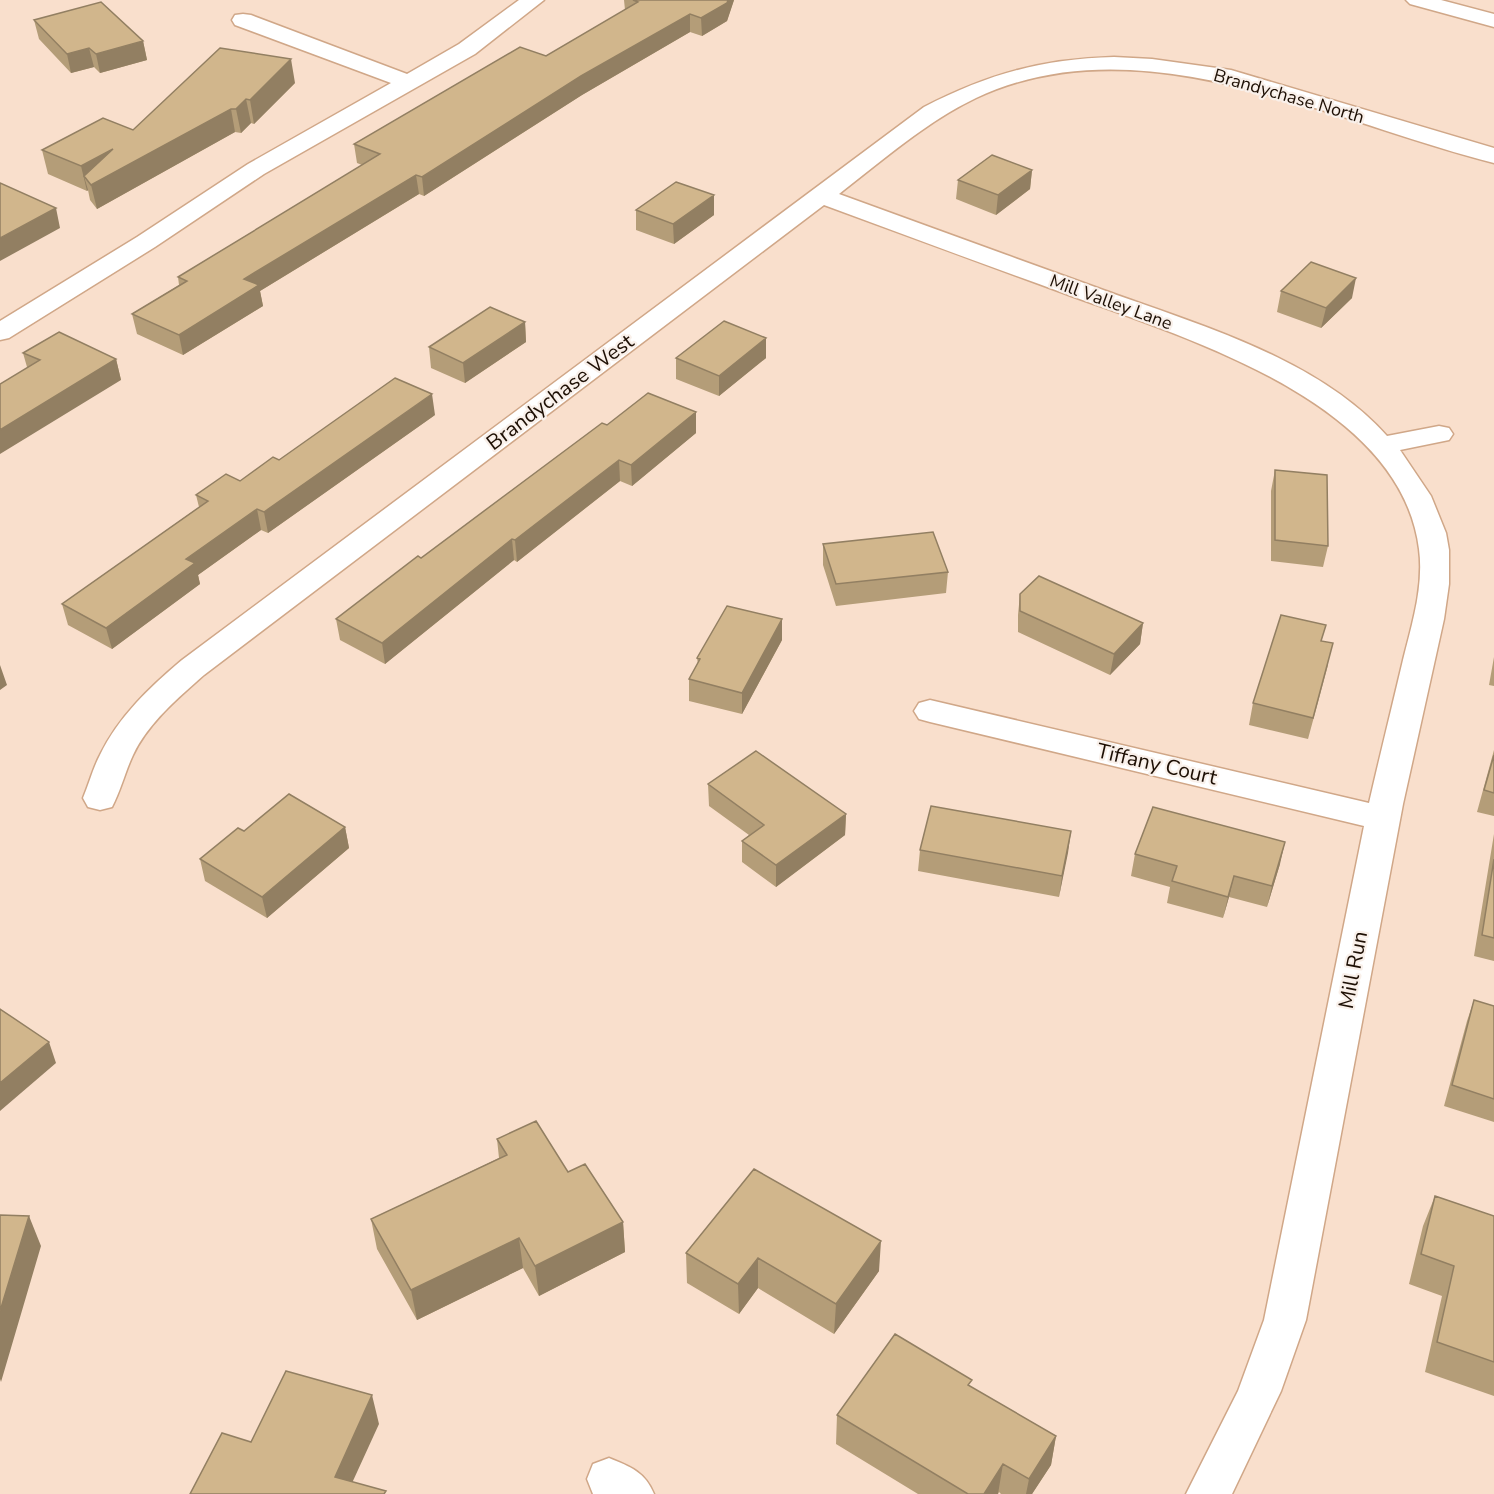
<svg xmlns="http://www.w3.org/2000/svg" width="1494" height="1494" font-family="'Nunito Sans',sans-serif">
<rect width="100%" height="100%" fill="#f9dfcc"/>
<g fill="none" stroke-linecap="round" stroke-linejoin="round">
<g stroke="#d0a788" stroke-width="3">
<path id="minor" d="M519 0H544L475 54 264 174 155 247 9 338 0 340V321L137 237 248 164 391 83 235 25 232 20 235 15 243 14 251 15 407 74 459 44Z
M1406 0H1441L1494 14V27L1410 4Z
M1114 57 1152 59 1231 70 1494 148V163C1332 123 1142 20 976 98 926 122 883 160 839 194 924 225 1009 256 1095 287 1192 323 1316 356 1387 436L1439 426 1449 428 1453 434 1449 440 1400 450 1431 496 1446 533 1449 550V584L1444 619 1403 804 1306 1320 1281 1391 1232 1494H1186L1238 1391 1264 1320 1364 826 930 722 919 719 914 711 919 703 930 700 1369 803C1380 755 1392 707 1403 660 1412 624 1424 586 1419 549 1400 398 1178 336 1058 291 980 263 902 234 824 205L204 675C178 698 148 723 133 755 125 772 121 790 112 807L100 810 88 807 83 798C89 784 93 768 100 755 119 716 150 687 182 660L924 107C988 74 1042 59 1114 57Z
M609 1458C631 1467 645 1472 654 1494H593L587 1479 593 1464Z"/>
</g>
<use href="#minor" fill="#fff" fill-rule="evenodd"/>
</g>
<path fill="#b49d78" d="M624 0H734L727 21 702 36 690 32 582 95 424 196 419 194 260 291 263 306 183 355 137 334 132 314 179 285 178 277 362 165 357 163 354 144 546 56 625 10Z
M34 20 143 41 147 60 100 73 94 67 71 73 39 39Z
M295 83 254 124 251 123 241 133 235 132 97 209 90 200 88 190 87 191 48 174 42 150 133 130Z
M1032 170 1030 189 996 215 956 199 958 180Z
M636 210 714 215 674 244 636 230Z
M1281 291 1352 298 1321 328 1277 312Z
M525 322 526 342 465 383 431 368 429 347Z
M23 353 116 359 121 380 27 367Z
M676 358H766L719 396 676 379Z
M696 412V433L632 486 620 481 517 562 514 560 385 664 340 640 336 619 607 425Z
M435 415 268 533 261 530 198 575 200 584 112 649 68 625 62 604 199 507 196 495 240 481 279 460Z
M1275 470 1328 546 1323 567 1271 561V491Z
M823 544 948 572 946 593 836 606 823 565Z
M1020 594 1143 623 1140 644 1110 675 1018 632V615Z
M782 640 742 714 689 701V679L698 664 697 658Z
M1322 641 1328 665 1308 739 1249 725 1253 703Z
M1494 657V686L1489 685Z
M1494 750V816L1477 812Z
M708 784 846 814 845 835 776 887 742 862V841L749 835 709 806Z
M345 827 349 848 267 918 205 881 200 859 244 831Z
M1071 831 1059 897 918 871 920 850Z
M1494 834V961L1474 956Z
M1135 854 1280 864 1267 907 1229 897 1223 918 1167 903 1170 887 1131 876Z
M1474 1000 1494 1006V1122L1444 1106 1467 1021Z
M497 1139 568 1172 623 1222 625 1252 539 1296 523 1268 417 1320 377 1249 371 1219 499 1158Z
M754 1169 879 1271 834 1334 758 1288 739 1314 687 1283 686 1253Z
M1435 1196 1494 1216V1396L1425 1372 1442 1296 1409 1284 1423 1226Z
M971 1387 1056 1436 1051 1465 1032 1494H1001L999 1492 998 1494H918L836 1444 837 1415Z"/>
<path fill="#927f62" d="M728 0H734L727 21 702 36 701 18Z
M690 14V32L582 95 424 196 422 177 581 76Z
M143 41 147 60 100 73 96 54Z
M89 48 94 67 71 73 67 54Z
M291 59 295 83 254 124 250 100Z
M246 99 251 123 241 133 236 109Z
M231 109 235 132 97 209 91 185 84 176 88 190 87 191 81 166 113 149Z
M1032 170 1030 189 996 215 998 195Z
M416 175 419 194 260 291 263 306 183 355 179 335 244 279Z
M714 195V215L674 244 673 224Z
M56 208 60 228 0 261V238Z
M1356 278 1352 298 1321 328 1326 308Z
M525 322 526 342 465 383 463 363Z
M766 338V358L719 396V376Z
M116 359 121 380 0 454V430Z
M432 394 435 415 268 533 264 512Z
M696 412V433L632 486 631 465Z
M619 460 620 481 517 562 515 540Z
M257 509 261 530 198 575 200 584 112 649 106 628 186 559Z
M512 539 514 560 385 664 382 643Z
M782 619V640L742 714V693Z
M1143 623 1140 644 1110 675 1114 654Z
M0 665 7 685 0 690Z
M846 814 845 835 776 887V865Z
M345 827 349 848 267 918 262 897Z
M1071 831 1068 853 1059 897 1062 876Z
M1285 842 1280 864 1267 907 1272 886Z
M1234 876 1229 897 1223 918 1228 897Z
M49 1042 56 1063 0 1111V1083Z
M29 1216 41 1246 1 1382 0 1379V1311Z
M623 1222 625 1252 539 1296 535 1266Z
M519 1238 523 1268 417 1320 411 1290Z
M881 1241 879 1271 834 1334 836 1304Z
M758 1258V1288L739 1314 738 1284Z
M372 1395 379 1424 347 1494 335 1477Z
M1056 1436 1051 1465 1032 1494H1026L1029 1479Z
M1003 1464 998 1494H984Z"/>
<path fill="#d1b68c" stroke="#927f62" stroke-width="1.5" d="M633 0H728L727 3 701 18 690 14 581 76 422 177 416 175 244 279 259 285 179 335 132 314 187 281 178 277 380 154 354 144 520 47 546 56 638 2Z
M101 2 143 41 96 54 89 48 67 54 34 20Z
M220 48 291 59 250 100 246 99 236 109H231L91 185 84 176 113 149 81 166 42 150 103 118 133 130Z
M992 155 1032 170 998 195 958 180Z
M676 182 714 195 673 224 636 210Z
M0 183 56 208 0 238Z
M1311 262 1356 278 1326 308 1281 291Z
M490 307 525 322 463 363 429 347Z
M724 321 766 338 719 376 676 358Z
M59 332 116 359 0 430V384L40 360 23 353Z
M395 378 432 394 264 512 257 509 186 559 195 563 106 628 62 604 208 501 196 495 226 474 240 481 273 457 279 460Z
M648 393 696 412 631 465 619 460 515 540 512 539 382 643 336 619 418 556 421 558 602 423 607 425Z
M1275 470 1327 475 1328 546 1275 540Z
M933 532 948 572 836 584 823 544Z
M1039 576 1143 623 1114 654 1020 611V594Z
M727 606 782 619 742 693 689 679 700 659 697 658Z
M1281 615 1326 625 1321 641 1333 643 1313 718 1253 703Z
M756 751 846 814 776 865 742 841 764 825 708 784Z
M1494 755V793L1484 790Z
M289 794 345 827 262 897 200 859 238 828 244 831Z
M931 806 1071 831 1062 876 920 850Z
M1153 807 1285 842 1272 886 1234 876 1228 897 1172 881 1177 866 1135 854Z
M1494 859V938L1482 935Z
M1474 1000 1494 1006V1099L1452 1085Z
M0 1009 49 1042 0 1083Z
M536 1121 568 1172 585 1164 623 1222 535 1266 519 1238 411 1290 371 1219 507 1155 497 1139Z
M754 1169 881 1241 836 1304 758 1258 738 1284 686 1253Z
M1435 1196 1494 1216V1362L1437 1342 1454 1266 1421 1254Z
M0 1215 29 1216 0 1311Z
M895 1334 972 1380 968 1385 1056 1436 1029 1479 1003 1464 984 1494H968L837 1415Z
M286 1371 372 1395 335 1477 386 1491 384 1494H190L222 1433 251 1442Z"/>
<g text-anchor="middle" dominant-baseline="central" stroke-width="4.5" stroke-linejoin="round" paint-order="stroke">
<g font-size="18" fill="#1d0f04" stroke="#f9f0ea">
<text transform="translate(1289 96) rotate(16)">Brandychase North</text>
<text transform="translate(1111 302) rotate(20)">Mill Valley Lane</text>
</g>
<g font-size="21" fill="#1d0f04" stroke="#f9f0ea">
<text transform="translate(560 392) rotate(-37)">Brandychase West</text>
<text transform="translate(1157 764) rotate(13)">Tiffany Court</text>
<text transform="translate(1353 970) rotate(-79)">Mill Run</text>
</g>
</g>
</svg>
